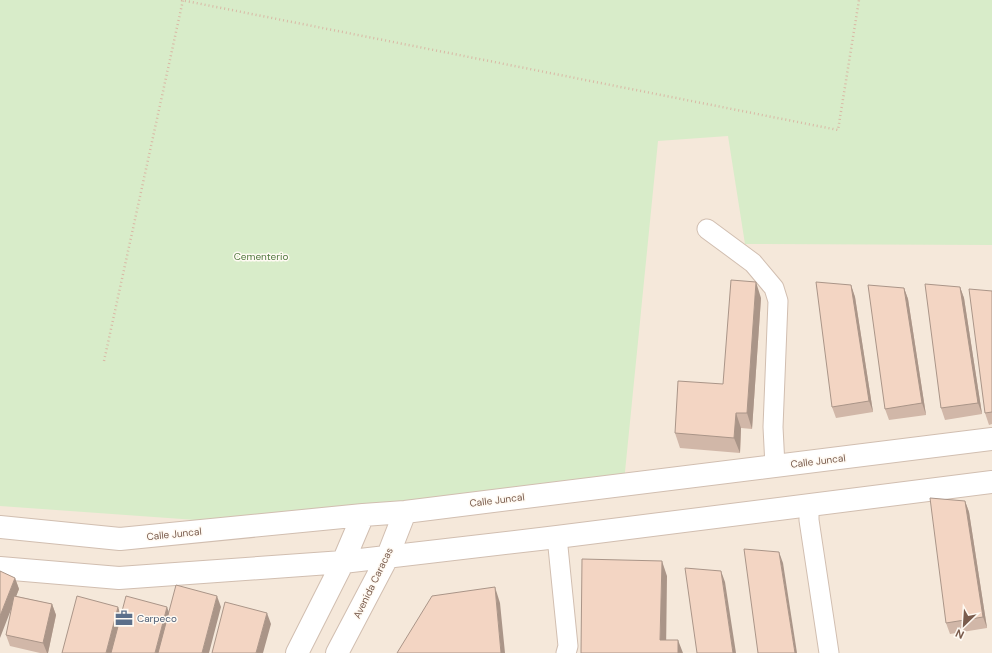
<svg xmlns="http://www.w3.org/2000/svg" width="992" height="653" font-family="'DM Sans',sans-serif">
<rect width="100%" height="100%" fill="#fdf6ec"/>
<path fill="#f5e8da" d="M0 0H992V653H0Z"/>
<path fill="#d8ecc9" d="M0 0H992V245L745 244 728 136 658 141 624 482 196 520 0 506Z"/>
<g fill="none" stroke-linecap="round" stroke-linejoin="round">
<g stroke="#d1beb0" stroke-width="21">
<path id="lane" d="M707 229 753 263 774 288 778 301 773 427 775 466
M809 506V520L829 653
M557 537 568 646 566 653"/>
</g>
<g stroke="#d1beb0" stroke-width="24">
<path id="street" d="M0 527 120 539 363 515 405 512 992 439
M0 568 119 578 343 562 557 537 992 482
M297 653 343 562 363 515
M337 653 387 558 405 512"/>
</g>
<path stroke="#d9b8a5" stroke-width="2.5" stroke-dasharray="1 3" stroke-linecap="butt" d="M181 0 838 130 859 0
M104 361 183 0"/>
<use href="#lane" stroke="#fff" stroke-width="19"/>
<use href="#street" stroke="#fff" stroke-width="22"/>
</g>
<path fill="#d1b7a8" d="M851 285 855 297 873 412 836 418 832 407Z
M960 287 964 298 982 414 945 420 941 408Z
M904 288 908 299 926 415 889 420 885 409Z
M992 291V424L989 425 985 413Z
M761 298 752 429 741 428 740 453 680 448 675 433 723 384Z
M965 501 969 512 987 628 950 634 946 623Z
M15 578 19 589 16 596 52 604 56 615 48 653H40L10 646 6 635 12 607Z"/>
<path fill="#aa9588" d="M756 282 761 298 752 429 747 413Z
M851 285 855 297 873 412 869 401Z
M960 287 964 298 982 414 978 403Z
M904 288 908 299 926 415 922 403Z
M736 413 741 428 740 453 734 438Z
M965 501 969 512 987 628 983 617Z
M779 552 783 563 797 653H795Z
M662 561 667 576 666 653 660 640Z
M721 571 725 582 736 653H733Z
M15 578 19 589 0 638V616Z
M495 587 500 603 505 653H501Z
M217 596 221 607 209 653H202Z
M52 604 56 615 48 653H47L43 643Z
M118 607 122 618 113 653H106Z
M167 607 171 618 162 653H155Z
M267 613 271 624 263 653H256Z
M678 640 683 653H678Z"/>
<path fill="#f3d5c3" stroke="#aa9588" d="M731 280 756 282 747 413H736L734 438 675 433 678 381 723 384Z
M816 282 851 285 869 401 832 407Z
M925 284 960 287 978 403 941 408Z
M868 285 904 288 922 403 885 409Z
M969 289 992 291V412L985 413Z
M930 498 965 501 983 617 946 623Z
M744 549 779 552 795 653H758Z
M582 559 662 561 660 640H678V653H581Z
M685 568 721 571 733 653H697Z
M0 571 15 578 0 616Z
M176 585 217 596 202 653H158Z
M495 587 501 653H397L432 596Z
M14 596 52 604 43 643 6 635Z
M77 596 118 607 106 653H62Z
M126 596 167 607 155 653H111Z
M225 602 267 613 256 653H212Z"/>
<defs>
<g id="office-bare" transform="scale(1.38)"><path d="M-6-3h4V-5.5h4V-3h4V5H-6ZM-1-4.5V-3h2v-1.5ZM-6 0V1H6V0Z" fill="#5c6f8a" stroke="#fffaf3" stroke-width="2.5" paint-order="stroke"/></g>
</defs>
<g fill-rule="evenodd">
<use href="#office-bare" x="124" y="618"/>
</g>
<g text-anchor="middle" dominant-baseline="central" stroke-width="3" stroke-linejoin="round" paint-order="stroke">
<g font-size="10" fill="#537a41" stroke="#fffaf3">
<text x="261" y="256">Cementerio</text>
</g>
<g font-size="10" fill="#7a5c4d" stroke="#fffaf3">
<text transform="translate(818 461) rotate(-7)">Calle Juncal</text>
<text transform="translate(497 500) rotate(-7)">Calle Juncal</text>
<text transform="translate(174 534) rotate(-6)">Calle Juncal</text>
<text transform="translate(373 583) rotate(-64)">Avenida Caracas</text>
</g>
<g font-size="10" fill="#4e5e75" stroke="#fffaf3" text-anchor="start">
<text x="137" y="618">Carpeco</text>
</g>
</g>
<g transform="translate(964 625) rotate(205)" stroke="#fffaf3" stroke-width="3" paint-order="stroke">
<path d="M0-3L7 15L0 10L-7 15Z" fill="#7a5c4d"/>
<text y="-6" font-size="11" font-weight="bold" text-anchor="middle" fill="#7a5c4d">N</text>
</g>
</svg>
